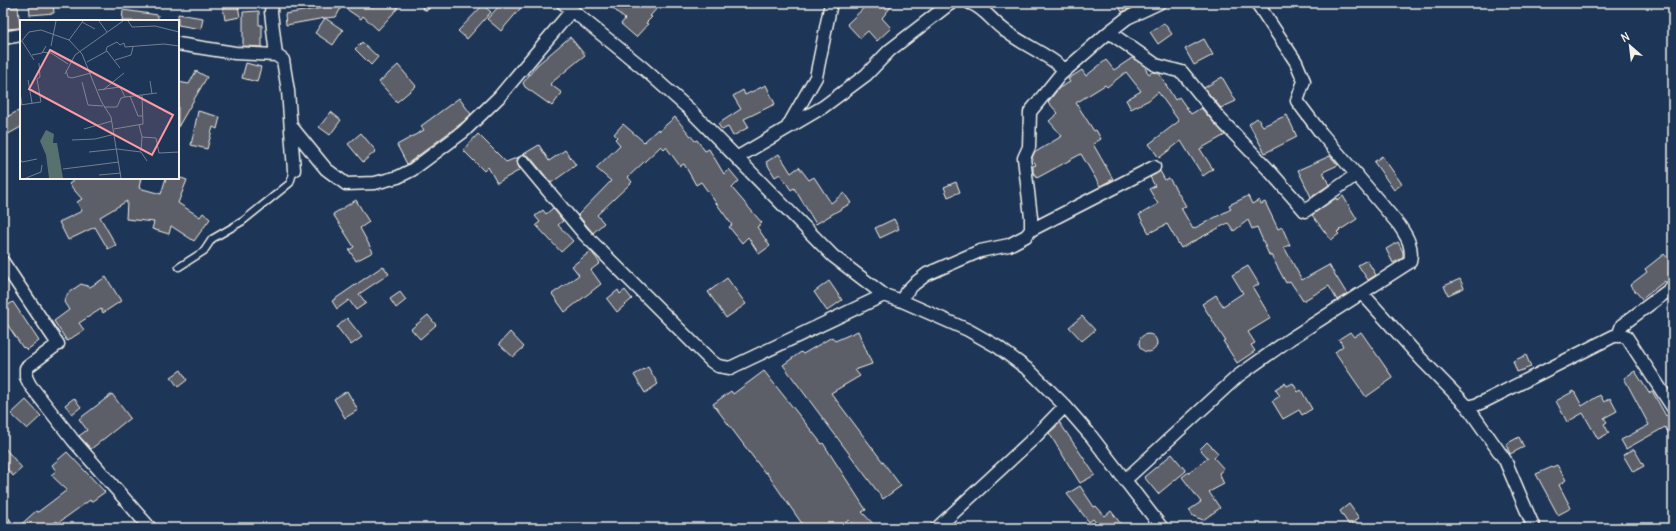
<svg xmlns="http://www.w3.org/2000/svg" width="1676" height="531" font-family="Delius,sans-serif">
<rect width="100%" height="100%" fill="#1d3557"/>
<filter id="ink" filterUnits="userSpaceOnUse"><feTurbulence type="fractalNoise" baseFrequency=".025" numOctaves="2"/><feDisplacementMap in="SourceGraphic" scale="8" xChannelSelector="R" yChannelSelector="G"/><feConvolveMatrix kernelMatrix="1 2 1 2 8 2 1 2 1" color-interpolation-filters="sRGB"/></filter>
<g filter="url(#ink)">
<path fill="#5c5e67" stroke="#f4f1e8" d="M29 3H53L54 13 30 15Z
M324 3H367L373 7 377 3H392L398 8 378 30 363 16 361 19 342 6 336 17 325 18 343 30 333 45 315 33 325 18 286 25 285 14 322 8Z
M502 3H525L501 31 487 19Z
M607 3H662L650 16 652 17 646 23 648 24 636 37 621 24 625 19Z
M869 3H894L882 18 891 28 877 41 868 31 860 38 847 24Z
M1117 3H1141L1122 12Z
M238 5 240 17 225 20 223 7Z
M483 5 491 12 467 39 458 31Z
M18 7 20 28 4 29 3 8Z
M123 10 158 15V21H122Z
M259 11V25H262V47L243 46V12Z
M178 14 203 18 201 29 178 25Z
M1164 23 1172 34 1158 44 1150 32Z
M570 37 585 55 550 84 562 93 552 106 525 87 523 83 537 65Z
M1204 39 1213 55 1194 65 1185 49Z
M362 42 378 57 371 65 355 49Z
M1132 58 1142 64 1149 74 1152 72 1159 73 1175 100 1179 97 1191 114 1201 108 1225 135 1200 149 1213 169 1203 176 1181 141 1159 158 1149 144 1179 121 1158 92 1149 100 1131 109 1126 100 1141 91 1126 72 1107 87 1105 85 1076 103 1094 131 1096 130 1101 139 1093 144 1113 179 1100 186 1081 154 1037 178 1033 172V166L1036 165 1032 158 1034 153 1062 136 1049 121 1058 113 1048 102 1059 88 1070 82 1068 79 1082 70 1086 76 1106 60 1114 70Z
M246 63 261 67 257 82 242 78Z
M398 65 416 86 397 102 379 82Z
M196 71 207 77 178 127V82L189 84Z
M1222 77 1236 101 1221 108 1204 88Z
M766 85 775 104 744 119 749 127 733 136 728 127 722 130 718 124 741 109 733 96 743 90 745 95Z
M459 98 471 114 463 122 407 164 397 145 424 130 421 126Z
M18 111 21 117V127L3 137V119Z
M198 111 220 117 217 129 213 127 207 149 191 145Z
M331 112 341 120 330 135 319 127Z
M1287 115 1297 137 1265 153 1249 124 1257 118 1263 126Z
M675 117 695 141 697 140 705 151 709 149 724 174 729 169 739 181 732 188 762 223 757 227 770 246 759 254 748 237 742 243 729 227 732 225 701 182 696 185 684 164 680 166 666 147 664 149 661 146 628 177 632 182 597 215 604 223 593 233 578 215 611 181 596 168 620 145 615 139 617 137 614 134 623 124 644 142 658 129 659 131Z
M361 133 376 151 363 162 348 144Z
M478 134 506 162 519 157 517 163 520 170 497 183 488 167 484 171 463 150Z
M539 145 549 161 565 150 576 165 551 183 530 157 526 155H522Z
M779 154 791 173 799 167 809 180 814 177 831 203 844 193 851 203 816 224 794 188 791 190 780 174 775 177 766 162Z
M1330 156 1338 165 1323 172 1329 185 1311 197 1298 170Z
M1382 156 1402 184 1394 190 1374 162Z
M1160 171 1165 180 1169 178 1186 206 1181 208 1193 229 1231 209 1229 205 1248 196 1252 204 1259 200 1261 204 1265 202 1278 229 1282 227 1290 245 1284 247 1302 280 1329 265 1347 294 1337 300 1329 286 1303 301 1290 281 1286 283 1271 255H1269L1257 227 1252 229 1248 220 1234 231 1228 223 1181 248 1167 224 1149 233 1139 215 1158 204 1149 189 1155 186 1150 177Z
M76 178H141L139 188 161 194 166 178H181L187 180 178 203 200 217 203 213 210 219 194 241 171 226 169 234 152 229 154 222 126 219 127 201 100 217 116 245 108 249 95 227 68 240 59 222 82 211 77 202 82 199 69 184Z
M956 182 960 192 948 197 944 187Z
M1343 196 1357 219 1337 232 1339 234 1331 240 1312 215 1336 198 1337 200Z
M356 200 369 222 360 228 373 252 356 261 349 250 354 247 333 214Z
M553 208 563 221 558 225 573 241 561 252 536 225 540 222 535 216 543 210 546 214Z
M894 219 899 229 880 238 875 228Z
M1398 242 1403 252V258L1393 263 1386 249Z
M591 251 600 263 591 270 601 284 565 312 552 294 579 275 572 266Z
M1664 254 1673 265V277L1666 283 1665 281 1642 299 1630 285 1647 272 1645 269Z
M1367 260 1376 275 1368 280 1358 265Z
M383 266 389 274 359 294 366 303 356 310 349 300 337 309 332 301Z
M1248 266 1259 284 1253 288 1271 318 1248 332 1255 343 1251 345 1255 351 1237 363 1223 341 1225 340 1202 304 1216 295 1223 306 1243 293 1232 275Z
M106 277 121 301 103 313 101 309 79 323 84 330 67 341 54 321 69 310 64 302 68 293 81 284 90 287Z
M727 278 746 304 726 318 708 292Z
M1460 279 1464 288 1448 295 1444 286Z
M829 281 842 300 827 311 814 292Z
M618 290 620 294 625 290 632 299 617 312 607 299Z
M400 292 406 300 396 308 390 299Z
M13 302 39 341 27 350 24 347 23 348 7 324 3 326V308Z
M428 315 436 325 420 339 411 329Z
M1082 316 1095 330 1082 341 1069 327Z
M347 318 362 337 351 345 337 327Z
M858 331 872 364 855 370 860 376 831 393 901 486 883 499 783 365 801 352 803 354 832 337 835 341Z
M510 332 524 347 513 357 499 344Z
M1350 332 1354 337 1361 332 1393 378 1366 397 1335 352 1343 346 1339 339Z
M1139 343a9 9 0 1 1 18 0a9 9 0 1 1-18 0Z
M1526 355 1531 367 1517 372 1513 361Z
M648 367 658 384 645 393 634 375Z
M181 370 187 380 178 387 171 377Z
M764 371 822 444 823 443 866 510 862 512 877 528H856L849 520 838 528H805L766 472 765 473 713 404 731 391 733 394Z
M1635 371 1649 393 1652 391 1666 416 1669 414 1673 415V441L1665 427 1626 449 1621 440 1649 425 1624 378Z
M1285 383 1287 386 1293 383 1298 392 1301 390 1312 409 1302 415 1299 410 1283 419 1272 401 1280 396 1275 389Z
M347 391 358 410 345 418 334 399Z
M1574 391 1582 406 1600 395 1604 402 1610 398 1617 411 1604 418 1607 422 1604 424 1609 433 1598 439 1583 413 1567 422 1556 401Z
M112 394 130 418 91 449 79 436 87 430 79 419Z
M74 398 81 407 72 414 65 405Z
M26 400 41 416 27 429 11 414Z
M1060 423 1095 475 1080 483 1049 433Z
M1519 437 1524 447 1510 454 1506 444Z
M1207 442 1218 453 1214 458 1224 469 1219 473 1224 484 1209 492 1220 508 1203 520 1193 516 1189 510 1201 502 1182 477 1208 458 1200 449Z
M3 446 22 468 13 476 3 464Z
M1634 449 1644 466 1633 472 1623 455Z
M67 452 105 492 91 502 90 500 58 523 57 521 46 528H17L36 511 38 512 67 490 51 475 56 471 52 465Z
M1172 454 1186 471 1158 494 1144 477Z
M1557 465 1566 480 1559 485 1571 508 1558 515 1536 474Z
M1080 486 1094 507 1096 506 1105 516 1111 511 1124 528H1100L1093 519 1089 522 1067 494Z
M1349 504 1359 518 1349 525 1340 511Z"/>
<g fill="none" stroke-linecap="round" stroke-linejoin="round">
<g stroke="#f4f1e8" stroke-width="9">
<path id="lane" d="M425 3 426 6
M179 267 204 251 212 239 243 221 290 183 294 170"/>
</g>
<g stroke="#f4f1e8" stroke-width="15">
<path id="street" d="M272 3 271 12 276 55 283 60 288 91 294 170
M563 3 643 68 689 109 833 256 884 295 902 301 968 330 998 347 1030 371 1065 406 1091 436 1162 528
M970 3C983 7 992 21 1003 29 1022 45 1047 53 1065 70
M1109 32 1156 65 1182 72 1220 119 1267 168 1305 211 1357 174
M3 38 21 35
M178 44 235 53 276 55
M291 126 326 169 346 184 375 183 398 177 412 170 463 132 499 97 572 10
M787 128 816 77 831 3
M738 157 823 107 866 75 890 50 948 5 952 3
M524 162 584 234 711 361 718 366 730 368 884 295
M1031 230 1154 167
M3 262 58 344 26 368V377L30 385 73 440 150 528
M1362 293 1422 360 1467 406H1473L1485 401 1614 336H1626L1673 408
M902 301 906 292 914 284 927 274 980 251 1009 245 1026 236 1031 230V217L1024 158 1029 147 1030 112 1060 75 1109 32 1127 18 1159 3
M1618 336 1622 325 1673 287
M1467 406 1505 460 1534 528
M1125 480 1238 376 1290 339 1410 262C1413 247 1408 238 1399 225L1321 133 1297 101 1304 81 1296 62 1257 3
M3 522 7 528
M937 528 1034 438 1065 406"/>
</g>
<use href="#lane" stroke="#1d3557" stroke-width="6"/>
<use href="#street" stroke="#1d3557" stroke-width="12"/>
</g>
</g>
<g transform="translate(20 20)">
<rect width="159" height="159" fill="#1d3557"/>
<path d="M26 110 34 114 33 123H37L43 158H29L26 135 20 121Z" fill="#56716e"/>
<path fill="none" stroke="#738091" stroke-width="1" d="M79 1 87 12M108 1 112 7 135 6 159 12M62 2 75 9M49 20 63 1M2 21 14 40M0 23 9 12 21 10 49 20 62 34 81 81 91 97 101 158M31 26 36 1M86 31 87 27 97 22 100 25 104 23 105 27 144 24 159 26M22 32 31 33 48 44M12 35 22 33 26 26M95 40 111 35 113 27M67 42 87 31 100 48M46 50 48 57 52 58 71 53M45 54 55 35 103 1M8 60 12 83M130 61 132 74M62 62 68 85 83 86M78 70 100 67 105 77M83 70 104 53M0 73 2 85M110 76 118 96H123M0 85 21 82 17 59 20 57 19 43M84 87H97L101 78 105 77 137 73M119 105 122 117 136 118 139 133 159 132M64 109 92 101M94 109 123 104 122 75M52 120 75 119 95 114M121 131 122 117M69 132 97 129 121 132 127 141M0 139 2 142 17 139M43 149 99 142M79 155 101 153M6 158 21 152 22 145"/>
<path fill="#ff9aa2" fill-opacity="0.15" stroke="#ff9aa2" stroke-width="2" d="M30 30 153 95 132 135 9 69Z"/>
<rect width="159" height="159" fill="none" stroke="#f4f1e8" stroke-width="2"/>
</g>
<rect width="1676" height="531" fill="none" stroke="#1d3557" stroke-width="16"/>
<rect x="8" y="8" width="1660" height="515" fill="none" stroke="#f4f1e8" stroke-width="1.5" filter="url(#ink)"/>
<g transform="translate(1630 46) rotate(332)" stroke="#1d3557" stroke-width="3" paint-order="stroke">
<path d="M0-3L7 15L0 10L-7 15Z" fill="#f4f1e8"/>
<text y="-6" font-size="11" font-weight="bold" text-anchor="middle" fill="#f4f1e8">N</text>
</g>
</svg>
